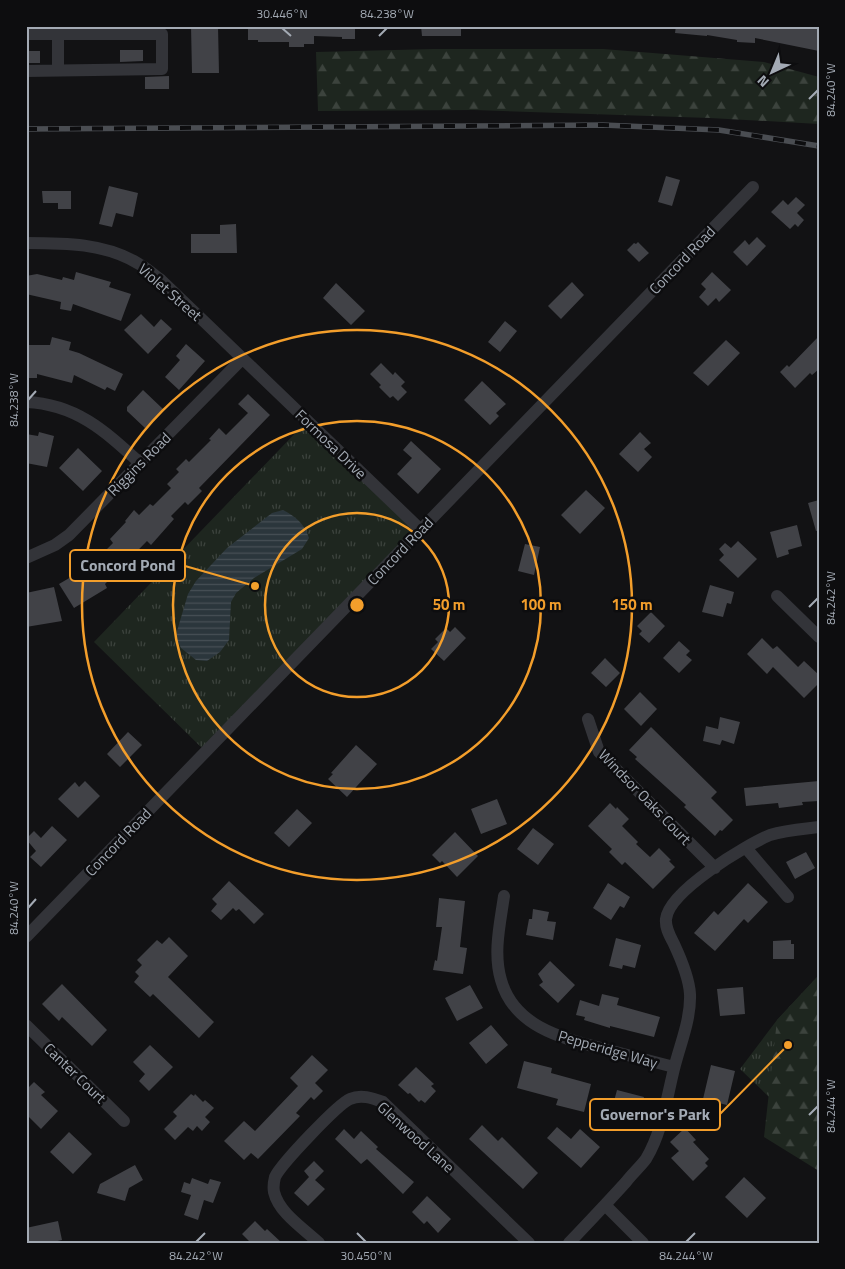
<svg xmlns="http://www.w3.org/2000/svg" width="845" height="1269" font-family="'Titillium Web',sans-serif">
<defs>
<pattern id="grass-tufts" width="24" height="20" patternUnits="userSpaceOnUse" patternTransform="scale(1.25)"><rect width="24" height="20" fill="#1e261f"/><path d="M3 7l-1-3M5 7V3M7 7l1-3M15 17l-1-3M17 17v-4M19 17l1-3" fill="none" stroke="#3c433d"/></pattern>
<pattern id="forest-firs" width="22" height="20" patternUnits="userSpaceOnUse" patternTransform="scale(1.25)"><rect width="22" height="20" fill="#1e261f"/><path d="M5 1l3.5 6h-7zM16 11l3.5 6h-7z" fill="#3c433d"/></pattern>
<pattern id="water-rules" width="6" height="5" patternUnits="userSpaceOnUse" patternTransform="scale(1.25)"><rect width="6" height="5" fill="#2b363c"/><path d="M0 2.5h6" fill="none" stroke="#475056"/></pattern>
</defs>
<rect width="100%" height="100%" fill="#121214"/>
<path fill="url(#grass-tufts)" d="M304 424 416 530 204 750 94 642Z
M819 975V1145L740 1069 777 1020Z"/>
<path fill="url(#forest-firs)" d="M434 49H603L764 62 819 77V124L710 118 474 110 318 111 316 52Z
M819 975V1171L764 1137 777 1020Z"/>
<path fill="url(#water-rules)" d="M283 510C296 517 304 523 309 538L302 549 254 578 236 593 231 602 229 640 220 652 207 661 196 660 181 648 177 640V631L188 594 196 581 227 548 272 513Z"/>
<path fill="#414247" d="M191 26H218L219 73H192Z
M248 26H355V39H342V37L314 36V44H304V47H289V42H258V40H248Z
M421 26H461V36H422Z
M676 26H819V51L755 38V43L737 42V40L707 35V36L675 33Z
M120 50H143V61L120 62Z
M26 51H40V63H26Z
M169 76V89H145V77Z
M666 176 680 180 672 206 658 202Z
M109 186 138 193 133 217 116 213 112 227 99 224Z
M42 191H71V209H58V203H43Z
M796 197 805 205 797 213 804 220 798 227 795 224 790 229 771 212 783 200 788 205Z
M236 224 237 253H191V234H220V225Z
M757 237 766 246 747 266 733 252 745 240 749 245Z
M638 242 649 253 639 262 627 250 634 243 636 244Z
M76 272 111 282 109 287 131 294 121 321 73 304 71 311 60 309 61 302 26 294V276L37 274 62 280 63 277 74 280Z
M712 272 731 290 719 302 716 298 708 306 699 297 706 289 701 284Z
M572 282 584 295 561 319 548 306Z
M336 283 365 311 351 325 323 298Z
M141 314 154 327 161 319 172 329 148 354 124 330Z
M505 321 517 331 500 352 488 342Z
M819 336V369L812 375 810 373 795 388 780 372 787 365 789 367Z
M52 337 71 342 69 350 79 353 123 374 115 391 107 387 105 390 74 375 72 383 37 374V378H26V345H50Z
M726 340 740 353 708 386 693 373Z
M186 344 205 361 179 390 165 377 180 360 176 356Z
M381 363 393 375 395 372 405 382 401 386 407 392 398 401 393 396 390 398 379 387 381 385 370 374Z
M482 381 506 404 496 413 499 416 490 425 464 400Z
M143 390 163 409 145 428 127 411V407Z
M248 394 270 415 199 488 202 491 188 505 185 502 171 516 174 519 151 545 147 541 105 584 107 588 74 608 59 584 71 577 72 579 87 570 89 573 104 557 102 554 113 543 110 539 126 522 125 521 134 510 139 515 150 504 153 506 171 488 167 484 179 472 176 469 186 459 189 462 211 440 209 439 219 428 226 435 248 413 238 404Z
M39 432 54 436 47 467 26 463V434L38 436Z
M640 432 651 443 644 449 652 457 638 472 619 454Z
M411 441 441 469 418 494 397 474 412 458 403 450Z
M78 448 102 471 83 491 59 468Z
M586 490 605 508 580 534 561 515Z
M819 500V530L816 531 808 503Z
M797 525 802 546 788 550 789 554 777 558 770 532Z
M738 541 757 559 738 578 719 560 724 555 719 549 725 543 731 548Z
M525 544 540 547 534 575 518 571Z
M710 585 734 592 731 604 727 603 723 617 702 612Z
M54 587 62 621 26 627V593Z
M651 612 665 626 649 643 639 634 642 631 637 626Z
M455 627 466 638 444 661 431 649 438 642 435 639 446 628 450 632Z
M762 638 773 649 777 646 798 667 804 661 819 675V683L804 698 773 667 767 674 747 654Z
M679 641 690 651 686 655 692 660 679 673 663 658Z
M605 658 620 673 606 687 591 673Z
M640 692 657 709 641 726 624 709Z
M720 717 740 722 734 744 722 740 720 745 703 741 706 726 718 729Z
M651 727 717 792 711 798 733 820 722 831 720 830 715 836 684 807 686 805 635 759 637 757 629 750Z
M128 732 142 745 120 767 107 754Z
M356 745 377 764 347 797 328 779 333 774 331 773Z
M85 781 100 796 78 818 58 799 75 782 79 787Z
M819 781V801L802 802 803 805 779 808 778 803 746 806 744 788Z
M497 799 507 824 481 834 471 809Z
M610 803 616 809 617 807 629 819 622 826 638 842 636 844 650 857 659 848 671 860 669 861 675 867 653 889 625 862 622 865 609 852 612 849 588 826Z
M297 809 312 823 289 847 274 833Z
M52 826 67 840 41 867 30 857 36 851 26 839 34 831 41 838Z
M533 828 554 844 538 865 517 849Z
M455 832 478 856 457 877 442 861 440 863 432 855Z
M806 852 815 868 795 879 786 862Z
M229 881 264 914 254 924 239 909 236 911 233 908 221 920 211 911 217 904 212 899Z
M608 883 630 897 624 908 620 906 611 920 593 908Z
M748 883 768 902 748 923 744 919 715 951 694 933 714 911 718 915Z
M439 898 465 901 460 947 467 948 463 974 433 970 435 960 437 961 442 927H436Z
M533 909 549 912 547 921 556 922 553 940 526 935 529 919H532Z
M169 937 188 956 168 977 214 1022 199 1038 153 994 150 997 134 982 139 976 135 972 142 965 137 960 157 940 162 944Z
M616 938 641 945 635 968 623 965 622 969 609 966Z
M791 940V944H794V959H773V941Z
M550 961 575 985 558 1003 539 985 543 982 538 974Z
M62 984 107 1030 92 1046 62 1017 59 1021 42 1004Z
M470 985 483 1008 457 1021 445 998Z
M743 987 745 1014 720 1016 717 989Z
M602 994 619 998 617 1005 660 1017 654 1037 610 1026V1028L584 1020 585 1017 576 1015 580 1000 599 1006Z
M491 1025 508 1045 486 1064 469 1043Z
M150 1045 173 1067 149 1091 139 1081 145 1074 133 1062Z
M312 1055 328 1070 315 1083 323 1091 314 1100 311 1097 296 1113 300 1116 258 1159 251 1153 244 1160 224 1141 244 1121 255 1131 298 1086 290 1078Z
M524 1061 552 1068 551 1073 591 1084 584 1112 556 1105 558 1099 517 1088Z
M711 1065 735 1071 727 1105 703 1099Z
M416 1067 434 1084 431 1086 436 1091 425 1103 421 1100 419 1102 410 1093 408 1094 398 1085Z
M34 1082 45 1092 41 1095 58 1111 41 1129 26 1114V1090Z
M617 1090 644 1097 637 1124 610 1116Z
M191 1094 194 1096 195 1094 203 1102 205 1100 214 1108 205 1117 210 1122 202 1131 197 1126 193 1131 188 1127 175 1140 164 1129 177 1116 173 1112Z
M482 1125 498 1141 502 1137 538 1173 523 1189 469 1139Z
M557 1127 571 1139 580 1129 600 1147 581 1168 547 1138Z
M685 1128 696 1140 693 1142 709 1159 705 1163 708 1166 693 1181 671 1158 679 1151 670 1142Z
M344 1129 354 1139 361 1131 378 1147 376 1149 414 1182 403 1194 367 1159 361 1164 335 1139Z
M69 1132 92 1154 73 1174 50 1152Z
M314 1161 324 1171 315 1180 325 1189 308 1206 294 1193 309 1177 304 1171Z
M135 1165 143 1180 129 1188 125 1201 97 1193 100 1184Z
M744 1177 766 1198 747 1218 725 1197Z
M192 1178 208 1184 210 1179 221 1182 213 1203 204 1200 198 1220 184 1215 191 1195 181 1192 184 1182 190 1184Z
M427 1196 451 1219 438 1233 427 1221 424 1224 412 1212Z
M58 1221 62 1240 49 1243H26V1228Z
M255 1221 265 1231 267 1229 282 1243H251L242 1234Z"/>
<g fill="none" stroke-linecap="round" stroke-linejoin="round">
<path stroke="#333439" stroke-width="12" d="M26 34H162V69L26 71
M58 70V26
M26 243C64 243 106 243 139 264 147 268 154 275 161 280L421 530
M26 402C76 404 105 431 140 463
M26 558 55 545 69 535 242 359
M777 596 819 637
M588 719 599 752 715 868
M746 848 788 897
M504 896C500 924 493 953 501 980 514 1027 562 1038 604 1049 627 1055 651 1061 674 1067
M26 937 753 187
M26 1025 124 1121
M605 1205 643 1243
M319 1243C303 1228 279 1213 274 1192 273 1187 274 1181 275 1177 281 1164 338 1104 350 1099 361 1094 372 1098 383 1102L529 1243
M569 1243C588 1223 607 1203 626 1182 632 1174 640 1167 646 1159 663 1131 667 1095 675 1065 681 1042 691 1018 690 994 689 977 681 959 674 944 670 936 665 928 666 919 669 891 746 845 770 835 786 830 803 829 819 827"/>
<g stroke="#4a4d52" stroke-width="5.5">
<path id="rail" d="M26 129 603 125 719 130 819 146"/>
</g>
<use href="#rail" stroke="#0d0d0f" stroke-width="4" stroke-dasharray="11" stroke-linecap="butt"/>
</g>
<path fill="none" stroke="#a3aab4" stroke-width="2" d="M282 28 291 36M379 36 387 28M809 99 818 90M28 400 36 391M809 607 818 598M28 908 36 899M809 1115 818 1106M357 1233 366 1242M196 1242 205 1233M686 1242 695 1233"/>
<g fill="none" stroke="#f39e2b" stroke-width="2.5">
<circle cx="357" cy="605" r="92"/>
<circle cx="357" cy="605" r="184"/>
<circle cx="357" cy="605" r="275"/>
</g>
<g text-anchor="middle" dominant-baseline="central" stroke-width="5" stroke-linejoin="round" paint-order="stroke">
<g font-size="15" fill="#a3aab4" stroke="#0d0d0f">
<text transform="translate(682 260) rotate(-46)">Concord Road</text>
<text transform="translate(170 292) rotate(41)">Violet Street</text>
<text transform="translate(331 444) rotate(44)">Formosa Drive</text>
<text transform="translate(139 464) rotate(-45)">Riggins Road</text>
<text transform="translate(400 551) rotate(-46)">Concord Road</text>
<text transform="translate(645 797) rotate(46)">Windsor Oaks Court</text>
<text transform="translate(118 842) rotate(-46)">Concord Road</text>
<text transform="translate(608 1049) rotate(16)">Pepperidge Way</text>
<text transform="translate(75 1073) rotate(44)">Canter Court</text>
<text transform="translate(416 1137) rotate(42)">Glenwood Lane</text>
</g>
</g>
<circle cx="357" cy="605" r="8" fill="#f39e2b" stroke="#0d0d0f" stroke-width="2.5"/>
<g font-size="15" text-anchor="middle" font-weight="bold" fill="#f39e2b" stroke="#0d0d0f" stroke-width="5" stroke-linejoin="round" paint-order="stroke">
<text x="449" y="610">50 m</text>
<text x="541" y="610">100 m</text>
<text x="632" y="610">150 m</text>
</g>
<path fill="none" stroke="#f39e2b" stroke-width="2" d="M255 586L185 566M788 1045L720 1114"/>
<g fill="#f39e2b" stroke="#0d0d0f" stroke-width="2">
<circle cx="255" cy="586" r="5"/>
<circle cx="788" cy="1045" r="5"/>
</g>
<g fill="#0d0d0f" stroke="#f39e2b" stroke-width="2">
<rect x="70" y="550" width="115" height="31" rx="5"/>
<rect x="590" y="1099" width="130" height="31" rx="5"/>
</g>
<g font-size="16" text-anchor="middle" font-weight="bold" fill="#a3aab4">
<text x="128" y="571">Concord Pond</text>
<text x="655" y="1120">Governor's Park</text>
</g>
<rect width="845" height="1269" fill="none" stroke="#0d0d0f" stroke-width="55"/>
<g transform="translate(772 72) rotate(224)" stroke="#0d0d0f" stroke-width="4" paint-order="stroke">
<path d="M0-4L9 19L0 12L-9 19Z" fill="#a3aab4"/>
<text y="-8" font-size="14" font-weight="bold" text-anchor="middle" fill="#a3aab4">N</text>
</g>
<rect x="28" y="28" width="790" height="1214" fill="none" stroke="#a3aab4" stroke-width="2"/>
<g font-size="12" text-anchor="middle" fill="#a3aab4">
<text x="282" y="18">30.446°N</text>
<text x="387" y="18">84.238°W</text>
<text transform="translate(831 90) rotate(-90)" y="4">84.240°W</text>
<text transform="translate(14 400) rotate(-90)" y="4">84.238°W</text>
<text transform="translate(831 598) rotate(-90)" y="4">84.242°W</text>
<text transform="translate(14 908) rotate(-90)" y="4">84.240°W</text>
<text transform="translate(831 1106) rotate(-90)" y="4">84.244°W</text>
<text x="196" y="1260">84.242°W</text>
<text x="366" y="1260">30.450°N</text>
<text x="686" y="1260">84.244°W</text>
</g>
</svg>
